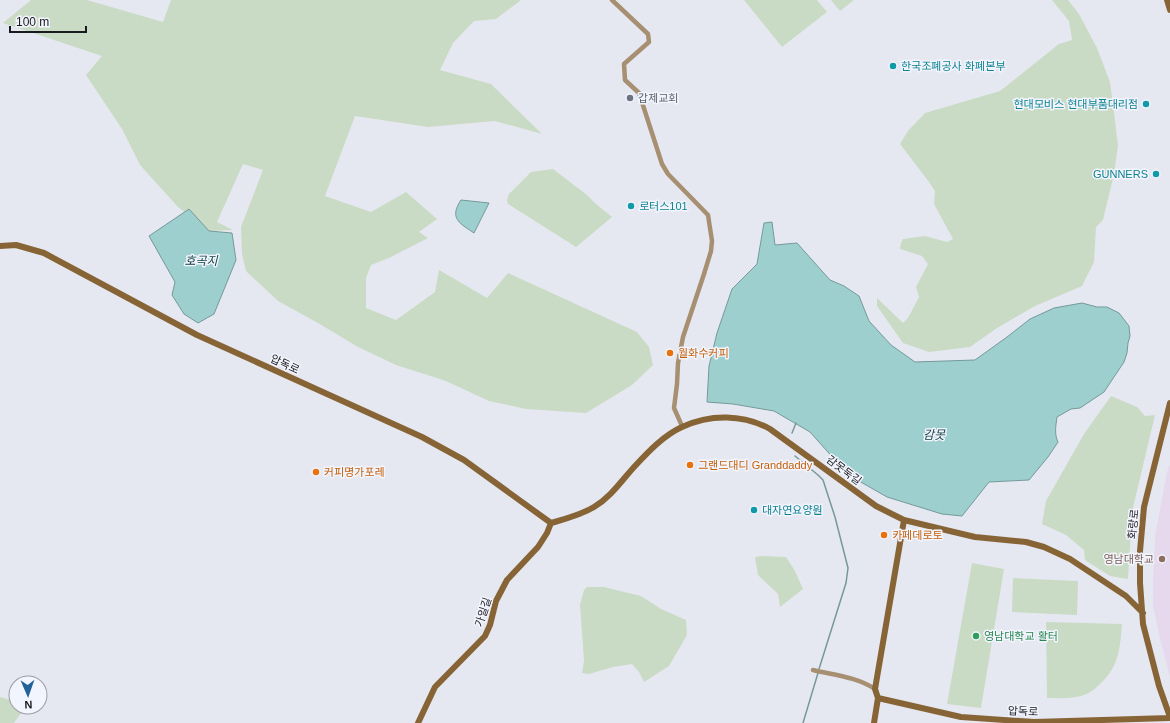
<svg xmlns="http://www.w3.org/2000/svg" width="1170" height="723" font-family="Helvetica,'Noto Sans KR',sans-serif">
<rect width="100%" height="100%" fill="#e6e8f1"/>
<path fill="#e6d9ed" d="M1170 464V677L1160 639 1153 605V582L1155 536 1167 472Z"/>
<path fill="#c9dbc4" d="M31 0H87L163 22 171 0H521L496 19 474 21 453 43 440 70 491 84 542 134 495 121 428 127 355 116 325 196 371 212 406 192 437 219 419 232 428 238 389 258 371 265 366 278V308L396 320 435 292 439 270 487 298 508 273 637 332 649 347 653 365 632 385 586 413 526 409 489 401 446 381 396 365 358 347 318 323 278 301 246 271 242 254 241 227 263 170 243 164 217 222 233 230 209 231 178 207 140 165 122 129 86 75 102 56 3 23Z
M744 0H817L827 12 782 47Z
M831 0H854L840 11Z
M1052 0H1068L1079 14 1097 48 1110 82 1114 112 1118 146 1114 174 1103 220 1096 227 1094 262 1082 286 1035 306 997 328 970 347 929 352 903 343 877 306V298L903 323 908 318 919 297 916 287 928 264 922 256 900 249 901 243 903 239 925 236 947 242 953 239 934 204 935 191 929 182 900 144 908 131 925 113 1000 91 1059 44 1072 40 1069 21Z
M553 169 587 195 596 204 612 217 576 247 508 204 507 200 509 194 531 172Z
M1111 396 1137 407 1145 416 1155 415 1132 512 1128 579 1110 576 1085 560 1084 550 1066 535 1042 524 1046 501 1084 434Z
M762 556 786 557 795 571 803 589 780 607 778 594 758 575 755 557Z
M972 563 1004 569 981 708 947 704Z
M1013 578 1078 581 1077 615 1012 612Z
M587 587H604L641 596 661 609 686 620 687 635 669 666 644 682 639 672 632 664 613 667 589 674 582 673 584 661 580 605 584 590Z
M1046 622 1122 624C1120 649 1119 667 1099 685 1094 690 1088 694 1081 696 1070 699 1058 698 1047 698Z
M0 697 10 700 21 713 14 723H0Z"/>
<path fill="#9dcfcf" stroke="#75999a" d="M461 200 489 203 474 233C459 223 449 218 461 200Z
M189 209 209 231 232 233 236 260 214 314 198 323 184 314 172 295 175 282 149 236Z
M772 222 775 245 797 243 830 280 844 286 859 296 869 321 891 345 915 362 975 360 1007 337 1030 319 1054 308 1082 303 1097 307H1107L1119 313 1129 326 1130 336 1128 343 1127 353 1124 362 1104 392 1080 408 1071 409 1057 417C1056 425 1054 434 1058 442L1048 457 1029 480 989 482 962 516 942 514 887 497 859 481 835 460 810 432 774 411 733 404 707 402 709 366 717 333 732 289 757 264 764 223Z"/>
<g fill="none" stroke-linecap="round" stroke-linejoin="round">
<path stroke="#75999a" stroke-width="1.5" d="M792 433 796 423
M795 456 818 475 823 480 835 517 848 568 846 583 819 669
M803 723 818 673"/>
<path stroke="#a78f72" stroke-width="4.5" d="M612 0 648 34 649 42 624 64 625 80 639 93 662 164 668 174 708 215 712 241 711 251 704 274 683 337 678 363 677 384 674 408 682 426
M813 670C834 675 857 677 875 689"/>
<path stroke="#876436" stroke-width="6" d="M1167 0 1170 10
M0 246 16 245 44 253 197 335 422 437 464 460 551 523
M1170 403 1144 507 1140 551V583L1143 624 1159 686 1170 717
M551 523C565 519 581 515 594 507 611 497 622 480 635 466 648 452 664 435 682 427 710 414 743 414 770 429L876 506 904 520 954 532 975 537 1026 542 1044 547 1070 559 1126 596 1143 613
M878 698 961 717 1034 722 1170 718
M878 698 875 689 904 520
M418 723 435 687 485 636 490 625 496 601 507 580 538 547 547 533 551 523
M874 723 878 698"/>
</g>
<g fill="#0f9aa8" stroke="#f3f5fe" stroke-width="1.5">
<circle cx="893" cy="66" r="4"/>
<circle cx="1146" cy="104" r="4"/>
<circle cx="1156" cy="174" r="4"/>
<circle cx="631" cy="206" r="4"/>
<circle cx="754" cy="510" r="4"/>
</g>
<circle fill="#6b7280" stroke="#f3f5fe" stroke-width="1.5" cx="630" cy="98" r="4"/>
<g fill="#e8710a" stroke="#f3f5fe" stroke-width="1.5">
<circle cx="670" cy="353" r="4"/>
<circle cx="690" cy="465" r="4"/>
<circle cx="316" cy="472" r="4"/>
<circle cx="884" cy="535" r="4"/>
</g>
<circle fill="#8d6e63" stroke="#f3f5fe" stroke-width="1.5" cx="1162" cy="559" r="4"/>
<circle fill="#2e9e5b" stroke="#f3f5fe" stroke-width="1.5" cx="976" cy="636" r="4"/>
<g text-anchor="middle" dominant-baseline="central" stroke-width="3" stroke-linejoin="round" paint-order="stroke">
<g font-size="11" fill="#0d838f" stroke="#f3f5fe" text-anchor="start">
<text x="901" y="66">한국조폐공사 화폐본부</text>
<text x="1138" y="104" text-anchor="end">현대모비스 현대부품대리점</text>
<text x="1148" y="174" text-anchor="end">GUNNERS</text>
<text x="639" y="206">로터스101</text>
<text x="762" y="510">대자연요양원</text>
</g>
<g font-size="11" fill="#5b616d" stroke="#f3f5fe" text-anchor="start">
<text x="638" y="98">갑제교회</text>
</g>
<g font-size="11" fill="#c56008" stroke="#f3f5fe" text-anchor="start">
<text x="678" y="353">월화수커피</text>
<text x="698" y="465">그랜드대디 Granddaddy</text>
<text x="324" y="472">커피명가포레</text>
<text x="892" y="535">카페데로토</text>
</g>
<g font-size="11" fill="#191a1d" stroke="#f3f5fe">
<text transform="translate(285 364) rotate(25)">압독로</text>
<text transform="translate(844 470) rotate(37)">감못둑길</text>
<text transform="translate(1133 524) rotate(-84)">화랑로</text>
<text transform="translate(483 612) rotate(-72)">가일길</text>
<text transform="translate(1023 711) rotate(2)">압독로</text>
</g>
<g font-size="11" fill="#785e54" stroke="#f3f5fe" text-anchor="end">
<text x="1154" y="559">영남대학교</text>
</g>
<g font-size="11" fill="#27864d" stroke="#f3f5fe" text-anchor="start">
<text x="984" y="636">영남대학교 활터</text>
</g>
<g font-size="12" font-style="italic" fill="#104040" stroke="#f3f5fe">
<text x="201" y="261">호곡지</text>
<text x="934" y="435">감못</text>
</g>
</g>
<g transform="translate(28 695) rotate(178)"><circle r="19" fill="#f3f5fe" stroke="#9c9da4"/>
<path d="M0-3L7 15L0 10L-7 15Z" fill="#236298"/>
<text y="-6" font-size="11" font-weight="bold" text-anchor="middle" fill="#191a1d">N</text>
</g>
<path d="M10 26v6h76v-6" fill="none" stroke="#191a1d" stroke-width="2"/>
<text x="16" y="26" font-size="12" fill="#191a1d" stroke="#f3f5fe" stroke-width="3" paint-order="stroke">100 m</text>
</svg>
